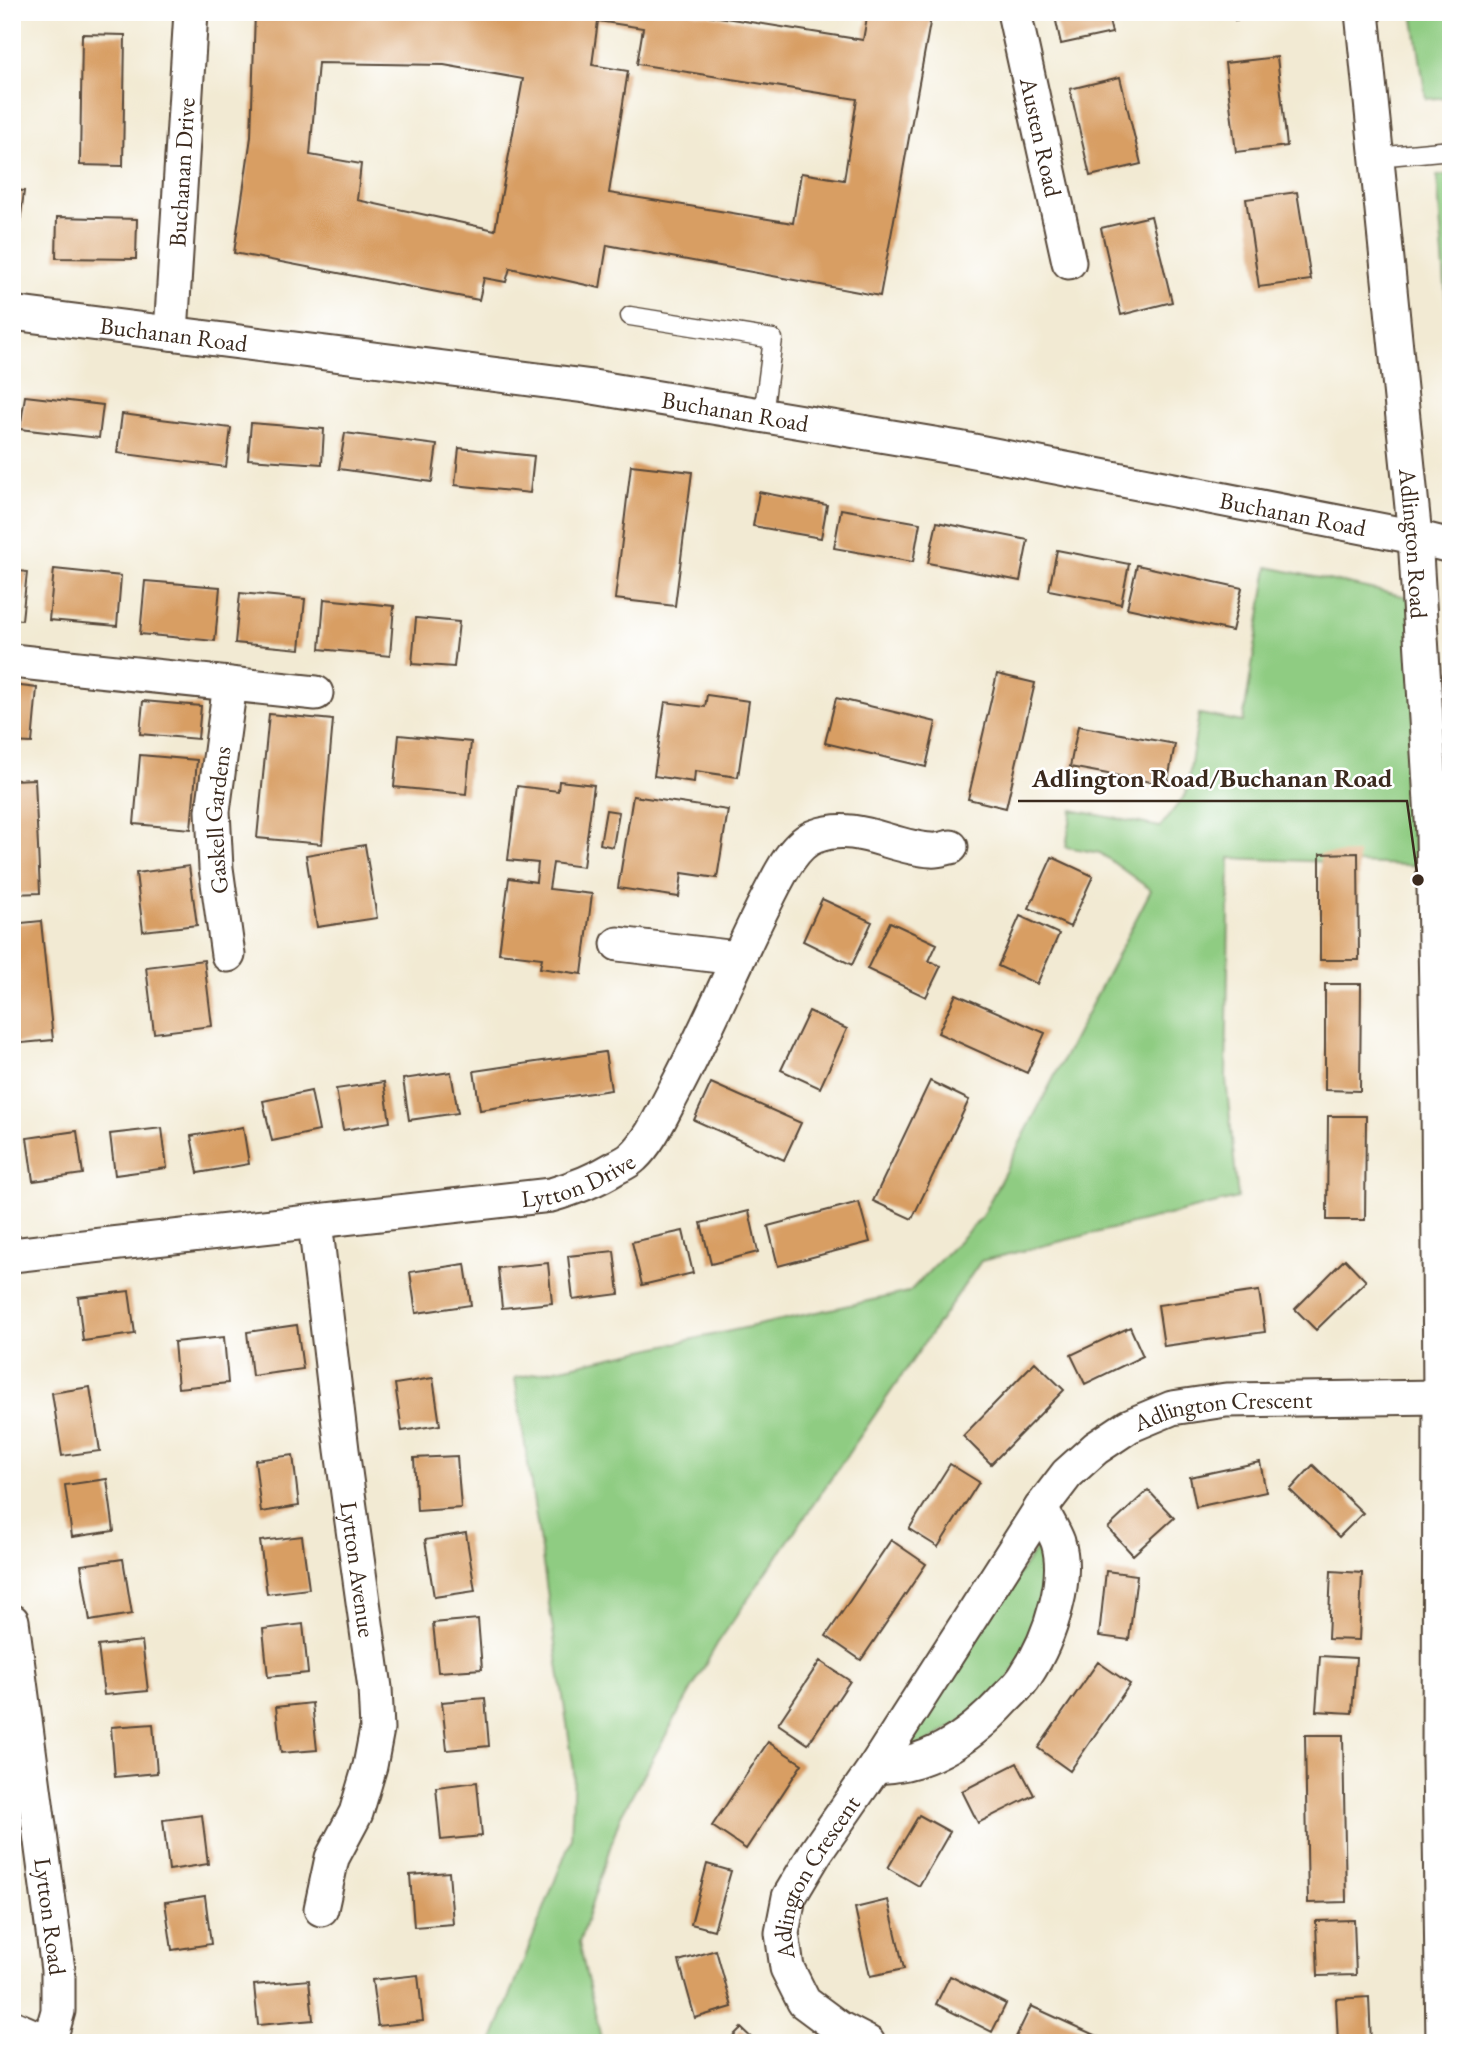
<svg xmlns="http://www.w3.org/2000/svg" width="1463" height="2055" font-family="'EB Garamond',serif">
<rect width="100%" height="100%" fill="#fff"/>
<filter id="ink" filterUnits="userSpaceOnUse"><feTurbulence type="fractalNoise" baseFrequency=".0143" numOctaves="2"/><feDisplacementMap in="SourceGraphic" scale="14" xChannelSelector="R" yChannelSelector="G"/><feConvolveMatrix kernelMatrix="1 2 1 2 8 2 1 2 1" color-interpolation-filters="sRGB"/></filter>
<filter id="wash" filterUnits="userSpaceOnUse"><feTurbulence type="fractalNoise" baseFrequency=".00686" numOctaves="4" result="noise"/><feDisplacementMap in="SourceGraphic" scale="28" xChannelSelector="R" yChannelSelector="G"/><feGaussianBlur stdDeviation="1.57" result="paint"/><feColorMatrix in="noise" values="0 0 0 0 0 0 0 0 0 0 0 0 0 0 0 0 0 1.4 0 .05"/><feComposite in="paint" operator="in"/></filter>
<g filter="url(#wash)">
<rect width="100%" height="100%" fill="#f2ead3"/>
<path fill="#8fcc82" stroke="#657b50" stroke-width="2" d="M1413 12H1451V97L1426 99Z
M1451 174V366L1437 176Z
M1268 567 1413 598 1430 866 1230 858 1226 1079 1238 1198 981 1261 717 1644 620 1817 579 1943 602 2043H492L571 1839 574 1770 515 1378 909 1292 981 1218 1151 890 1100 853 1066 847 1072 810 1160 827 1186 794 1199 714 1243 722Z
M1040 1542 1051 1548 1033 1639 995 1700 915 1750 905 1745Z"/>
<g id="blocks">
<path fill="#d89e64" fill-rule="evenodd" d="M255 12H463L531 21 533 12H688L863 40 868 12H932L880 296 607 245 600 288 510 268 506 282 484 278 479 300 234 253 251 137ZM598 21 643 28 637 64 857 99 844 180 801 173 793 223 609 193 628 71 592 65ZM318 63 444 65 523 79 495 230 357 200 361 164 310 155Z
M1054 12H1107L1112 33 1061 44Z
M1234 12H1277V14L1235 20Z
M82 34 125 35 123 166 80 165Z
M1277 57 1287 146 1236 152 1225 63Z
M1120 77 1141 164 1090 176 1070 89Z
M12 190 24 191 19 231 12 230Z
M1297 192 1311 280 1259 287 1246 199Z
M1151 216 1172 302 1121 315 1101 228Z
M57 217 137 219 136 259 56 258Z
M25 396 103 405 99 438 20 429Z
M122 414 231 428 226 467 117 453Z
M251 423 324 429 322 464 248 459Z
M345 433 437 445 432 482 339 469Z
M459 448 534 456 530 493 455 485Z
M631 465 692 472 675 606 615 599Z
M759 492 827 505 821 538 753 526Z
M841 509 920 523 913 562 834 548Z
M937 522 1028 540 1020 581 928 563Z
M1057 550 1129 564 1121 604 1049 590Z
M1137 565 1242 588 1232 631 1127 608Z
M54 569 121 576 117 626 49 620Z
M12 570 27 572 22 620 12 619Z
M145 581 220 587 215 641 140 634Z
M240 593 305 599 300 649 235 643Z
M324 599 394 606 390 656 320 649Z
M416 618 459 622 454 667 412 664Z
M997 674 1035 683 1006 808 968 799Z
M12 685 37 688 32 743 12 742Z
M707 695 749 701 738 777 695 771 694 782 654 776 665 702 705 707Z
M836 698 936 722 926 767 825 743Z
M143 701 201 706 198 739 140 734Z
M269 714 333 720 322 844 257 838Z
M1078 726 1175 744 1167 785 1070 767Z
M399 735 471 742 466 794 394 787Z
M140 755 197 760 191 829 134 824Z
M35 779 40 893 12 894V780Z
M559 781 594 785 583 867 553 863 549 889 592 894 582 974 540 968 542 958 499 953 509 878 536 882 538 863 508 860 517 786 558 791Z
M633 796 728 810 717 878 682 873 679 897 618 888Z
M606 810 619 812 613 847 600 844Z
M365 845 377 918 317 927 306 855Z
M1358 853 1359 960H1320V854Z
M1052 857 1093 876 1070 927 1029 908Z
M189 866 197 925 143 931 136 873Z
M822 899 872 922 852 965 803 941Z
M1020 916 1059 934 1037 984 998 966Z
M41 921 53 1040 12 1044V924Z
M890 922 937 944 929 961 941 966 926 997 867 969Z
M204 960 212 1026 154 1033 146 967Z
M1325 984H1361L1360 1091 1325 1090Z
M956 994 1045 1033 1027 1073 938 1033Z
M809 1011 847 1029 820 1088 781 1070Z
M605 1052 611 1090 480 1110 474 1071Z
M451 1072 458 1113 409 1120 403 1079Z
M930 1081 969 1100 912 1219 873 1201Z
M384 1082 390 1122 343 1130 336 1089Z
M711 1083 801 1123 784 1160 694 1120Z
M311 1091 319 1131 272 1141 263 1101Z
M1328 1116H1366L1365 1220H1327Z
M243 1127 249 1164 198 1173 191 1136Z
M162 1128 167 1168 115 1175 110 1134Z
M77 1131 83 1174 33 1181 27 1138Z
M859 1202 870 1242 778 1266 768 1226Z
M749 1211 758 1252 711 1264 701 1223Z
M683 1231 693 1273 642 1285 632 1242Z
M614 1251 619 1294 573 1300 568 1256Z
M1345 1259 1366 1281 1316 1330 1295 1309Z
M548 1263 552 1303 502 1308 498 1268Z
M465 1264 471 1305 416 1313 410 1272Z
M129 1291 135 1334 83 1341 78 1297Z
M1259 1291 1265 1332 1164 1346 1158 1305Z
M297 1325 303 1369 252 1376 247 1332Z
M1130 1327 1143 1356 1085 1384 1071 1355Z
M224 1337 228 1383 178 1388 174 1342Z
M1035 1362 1064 1390 991 1464 963 1436Z
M433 1378 440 1425 402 1431 395 1384Z
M90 1387 100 1451 62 1456 52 1393Z
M293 1455 299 1506 261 1512 255 1460Z
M457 1456 461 1508 417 1511 414 1458Z
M1260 1462 1266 1492 1196 1507 1190 1477Z
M950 1464 979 1482 938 1547 909 1529Z
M1313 1465 1363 1513 1339 1537 1290 1490Z
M107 1479 114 1531 72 1537 65 1485Z
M1148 1490 1174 1518 1133 1555 1108 1528Z
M466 1533 475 1591 434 1597 425 1540Z
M302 1536 309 1589 267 1594 260 1541Z
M891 1540 926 1564 861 1660 826 1636Z
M123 1559 132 1614 90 1621 81 1565Z
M1106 1571 1137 1575 1129 1640 1099 1636Z
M1331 1571 1362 1573 1359 1640 1328 1639Z
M478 1619 482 1669 438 1672 433 1623Z
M303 1624 308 1673 268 1677 263 1629Z
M142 1641 148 1691 104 1695 98 1646Z
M1320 1656 1356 1658 1352 1713 1316 1711Z
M820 1661 850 1681 808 1744 778 1724Z
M1098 1662 1130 1684 1070 1771 1038 1748Z
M485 1698 489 1746 447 1750 442 1702Z
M312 1703 317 1750 281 1753 276 1707Z
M153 1724 157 1773 115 1777 111 1727Z
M1305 1735H1343L1346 1902 1308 1903Z
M768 1742 802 1764 746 1849 712 1826Z
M1017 1763 1034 1795 978 1823 962 1791Z
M477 1782 482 1836 441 1840 436 1787Z
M202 1815 208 1864 169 1870 163 1820Z
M919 1815 950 1832 919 1886 888 1868Z
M707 1864 731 1871 714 1930 691 1924Z
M449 1872 453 1924 414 1927 410 1875Z
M205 1896 211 1944 172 1950 165 1902Z
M888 1900 904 1969 870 1976 855 1908Z
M1354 1920 1356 1975 1318 1976 1316 1921Z
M716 1950 732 2007 695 2018 679 1961Z
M418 1975 423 2021 378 2026 372 1980Z
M950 1976 1006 2004 992 2032 936 2004Z
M309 1980 313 2020 258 2025 254 1985Z
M1369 1997 1371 2043H1338L1336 1999Z
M1031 2006 1079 2028 1112 2043H1023L1015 2039Z
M741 2028 757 2043H726Z"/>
</g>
</g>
<g filter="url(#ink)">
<use href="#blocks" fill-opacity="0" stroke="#564739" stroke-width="2"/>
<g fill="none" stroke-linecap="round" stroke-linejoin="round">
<g stroke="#564739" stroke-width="21">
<path id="service" d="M1377 157 1451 150
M630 316 773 339 763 415"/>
</g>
<g stroke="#564739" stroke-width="37">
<g id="minor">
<path id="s1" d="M1014 12 1069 262"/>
<path id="s2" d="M1362 12 1415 537 1433 835 1438 1101 1440 1397 1439 1759 1443 2043"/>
<path id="s3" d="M12 313 593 387 958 448 1415 537 1451 546"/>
<path id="s4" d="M171 333 191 12"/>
<path d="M12 661 316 693"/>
<path d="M618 944 737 958"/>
<path id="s5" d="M228 955 216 868 213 811 230 684"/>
<path id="s6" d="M315 1222 342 1450 375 1688 377 1729 370 1766 356 1813 332 1858 321 1909"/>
<path id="s7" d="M12 1255 551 1195C575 1188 594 1181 615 1168 621 1165 628 1162 633 1157 652 1139 663 1112 675 1090 707 1030 733 967 763 907 775 885 791 844 816 836 857 821 891 848 931 850 937 851 945 848 951 847"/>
<path id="s8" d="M12 1621 58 1970V2011L49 2043"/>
<path d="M875 1767C928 1766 970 1738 1005 1699 1012 1692 1021 1684 1026 1675 1040 1654 1050 1630 1056 1606 1061 1587 1064 1562 1058 1542 1054 1531 1046 1519 1041 1508"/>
<path d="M12 2027 49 2043"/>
<path id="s9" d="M868 2043 839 2028 804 2002 787 1968 782 1933 789 1897 816 1852 875 1767 1041 1508 1067 1474 1096 1448 1129 1426 1172 1408 1226 1400 1440 1397"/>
</g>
</g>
<use href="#service" stroke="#fff" stroke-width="18"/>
<use href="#minor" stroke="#fff" stroke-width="33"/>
</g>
</g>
<g text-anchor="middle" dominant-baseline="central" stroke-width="5" stroke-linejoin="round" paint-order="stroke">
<g font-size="24" fill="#3b2a1e" stroke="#fff">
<text stroke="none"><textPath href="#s1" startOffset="128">Austen Road</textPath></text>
<text stroke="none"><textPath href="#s4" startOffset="161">Buchanan Drive</textPath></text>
<text stroke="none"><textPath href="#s3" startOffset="163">Buchanan Road</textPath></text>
<text stroke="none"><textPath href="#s3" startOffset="730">Buchanan Road</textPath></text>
<text stroke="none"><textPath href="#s3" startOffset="1297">Buchanan Road</textPath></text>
<text stroke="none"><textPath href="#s2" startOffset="534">Adlington Road</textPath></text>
<text stroke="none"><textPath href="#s5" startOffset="136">Gaskell Gardens</textPath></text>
<text stroke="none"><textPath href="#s7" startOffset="572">Lytton Drive</textPath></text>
<text stroke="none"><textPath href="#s9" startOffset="868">Adlington Crescent</textPath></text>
<text stroke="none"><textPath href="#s6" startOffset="350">Lytton Avenue</textPath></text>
<text stroke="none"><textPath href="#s9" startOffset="214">Adlington Crescent</textPath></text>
<text stroke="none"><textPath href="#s8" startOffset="298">Lytton Road</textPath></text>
</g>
</g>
<path fill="none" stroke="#3b2a1e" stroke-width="2.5" d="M1418 880L1407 801H1018"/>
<circle fill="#3b2a1e" stroke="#fff" stroke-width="2.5" cx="1418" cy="880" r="7"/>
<g font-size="26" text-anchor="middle" font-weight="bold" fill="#3b2a1e" stroke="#fff" stroke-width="5" stroke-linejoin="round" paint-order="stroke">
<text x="1212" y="787">Adlington Road/Buchanan Road</text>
</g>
<rect width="1463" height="2055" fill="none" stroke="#fff" stroke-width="42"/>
</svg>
